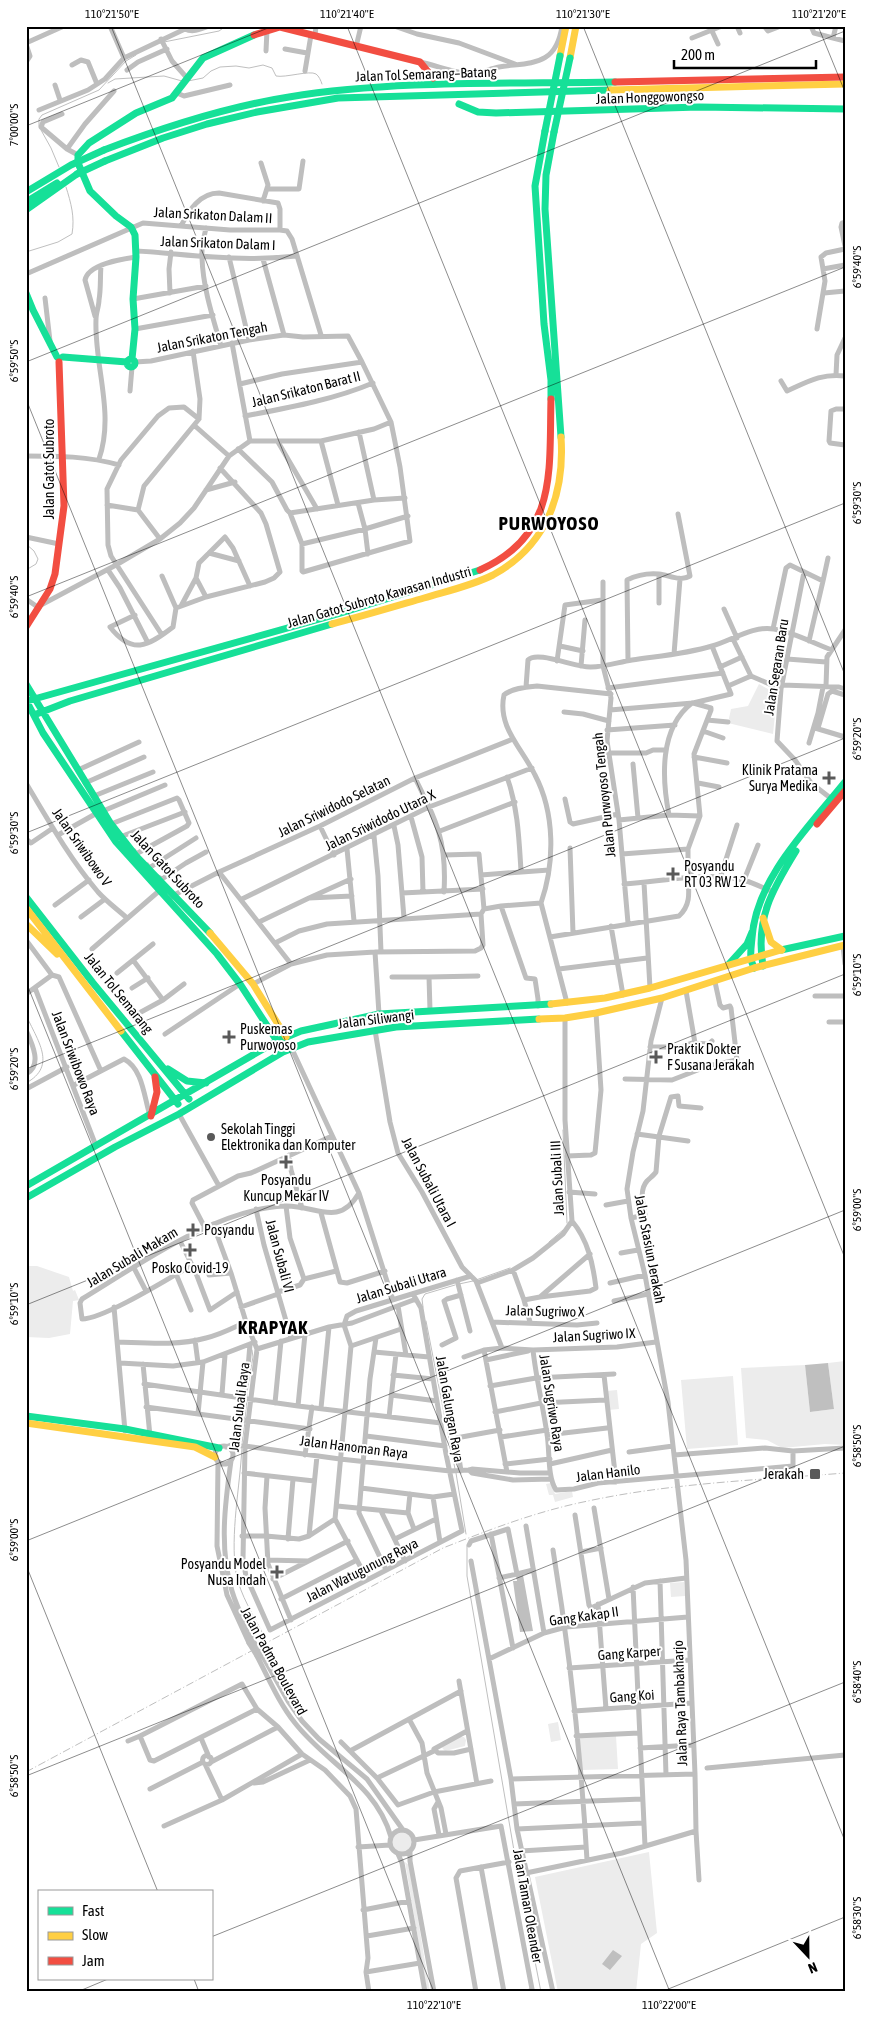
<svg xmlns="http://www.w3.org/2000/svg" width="871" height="2018" font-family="'Asap Condensed',sans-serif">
<rect width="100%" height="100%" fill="#fff"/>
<path fill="#ececec" d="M759 684 777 694 773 734 728 723 731 709 748 706Z
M26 1266H37L69 1277 73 1291 75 1290 79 1300 73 1301 70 1334 49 1338 26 1337Z
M845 1361V1445L825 1444 782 1448 767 1440 746 1438 741 1368 805 1365 810 1412 834 1409 828 1363Z
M733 1376 738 1445 687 1449 681 1380Z
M617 1390 619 1409 608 1410 607 1391Z
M551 1483 555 1494 572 1491 573 1497 555 1502 553 1495H549L546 1484Z
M684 1582 685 1596 671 1597 670 1583Z
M558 1722 561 1740 551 1742 548 1724Z
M616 1736 618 1769 582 1770 578 1737Z
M459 1737H464L466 1740 465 1746 445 1751 443 1749 442 1747Z
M392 1842a10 10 0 1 1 20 0a10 10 0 1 1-20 0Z
M649 1852 657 1933 641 1944 636 1992H558L535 1877Z
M405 1862 409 1865 430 1992H427Z"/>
<path fill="#bfbfbf" d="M828 1363 834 1409 810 1412 805 1365Z
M523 1575 533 1631 520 1632 513 1581H517L516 1576Z
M613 1950 622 1956 610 1970 602 1964Z"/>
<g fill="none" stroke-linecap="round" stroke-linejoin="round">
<path stroke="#bfbfbf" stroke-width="1" d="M164 42 219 31 226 26
M188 81 203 78 211 71 220 67 236 66 249 68 263 65 272 68 276 76C285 78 310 70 316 74 319 76 321 81 322 84
M108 83 115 79 164 76 182 81
M39 126V119L42 115 99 90 126 61 136 55
M41 130 51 148 59 167
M26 252 58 242 72 234C75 217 71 203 66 187
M26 544 34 551 38 559 36 564 26 570
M26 1015C37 1040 58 1066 26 1083
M563 1130 567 1223
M549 1242 563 1230
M476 1280 510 1268
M459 1284 473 1281
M423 1307 422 1299 425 1294 455 1285
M426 1321 455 1469
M249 1379 253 1357 252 1350
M247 1396 248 1385
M245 1418 247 1400
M242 1443 245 1422
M242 1447C240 1487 230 1534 236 1573 240 1595 254 1616 264 1636
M456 1473 466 1534
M467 1546V1576L518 1874 541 1992"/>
<path stroke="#bebebe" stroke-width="5" d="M110 26 124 58
M394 26 417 34 459 43 515 64
M737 26 740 33
M764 26 768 31 781 26
M811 26 814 33 833 38 836 26
M185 29C193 33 201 29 209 26
M712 31 718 44
M315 36 316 26
M692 38 722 26
M833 38 845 41
M161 39 172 61 187 78
M26 43 64 26
M26 44 30 56 26 62V68
M356 47 361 26
M285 49 307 53
M266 51 267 30
M420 62C434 65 457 73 469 74 479 74 489 69 499 67 531 62 556 67 562 26
M72 65 81 60 88 62 97 84
M127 70 138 62 167 49
M305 71 311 35
M55 85 60 100
M177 93 184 96 230 85
M39 110 88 90 105 79 124 58 185 29
M62 114 43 122 41 127 67 149 78 155
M67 149 85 124 114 91
M261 163 268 185 263 201
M268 189H299L303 161
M845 222 842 223 841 227 845 246
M181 226C189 210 200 193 219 193L278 203 280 209V230
M206 228C204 237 201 248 202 258 203 288 213 318 221 346
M136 251C162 252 188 256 214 257 241 259 269 259 296 256
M229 257 249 340
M263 259 284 335
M823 269 845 265
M26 274 143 223 230 230H280L287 231 292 239 321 335
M170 293 169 269 171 252
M824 293 845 291
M45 298 50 341
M133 299 206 286
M95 316 85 280C88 264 122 259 136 257
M135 329 213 315
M817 329 825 281 821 257 826 253 845 249
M232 343 250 441
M135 362 151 361 249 340 284 335 303 337 348 336 362 362 391 422 400 467 410 541 303 572 302 571V544L290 513 287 510 272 482 238 449
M836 375 837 355 845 338
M781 381 787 391C807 382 822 373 845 376
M240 384 282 374 362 362
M130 391 132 367
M845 409H836L831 411 829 441 830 443 845 445
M245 416C287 408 333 400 373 383
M195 426 229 456
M359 432 374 500
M321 441 338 505
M278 442 317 509
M26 456C58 456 88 456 119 465
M99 459C115 413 94 366 96 319 96 313 99 306 99 300 101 289 100 277 101 266
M206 490 235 482
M358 503 365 529 368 554
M107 505 138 510 160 539
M138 510 144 486 199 419 200 399 193 351
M290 513 374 500 405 498
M26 537 59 544
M302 544 365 529 408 516
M209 553 239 561
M108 570 120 588 147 641
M804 572 781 689 777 741 795 760 811 783 833 800
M659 574V603
M196 578 206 597
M823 581 828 558
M603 582V666L611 698 607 741 619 820 628 923
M26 599 39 608
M41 605 116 565 160 539 180 523 194 508 229 456 250 441H321L374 429 391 422
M181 606 196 578 199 563 225 537 233 548 250 586
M176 608 206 597 265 582 274 578 280 572 266 524 261 513 220 468
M724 609 737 638
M135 615 110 627C132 655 147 647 173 627L176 608 162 576
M773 629 786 568 790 565 823 581 809 641
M162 635 111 556 108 545 107 489 121 460 158 416 169 408 184 407 199 419
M733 639 751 676 781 689
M560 646 583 651
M674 654 680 579
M787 659 826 662
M557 661 565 605 602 600
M628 661 627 580C637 575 648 573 659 574 669 575 680 582 690 576L678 514
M581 666 585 620
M720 667 742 657
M782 685 839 687 845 689
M728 686 751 676
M826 686 827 657 845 630
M526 687 528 660C537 650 576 668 591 667 605 667 619 662 632 660 659 656 686 654 712 646 731 641 753 625 774 629 793 632 813 643 832 650
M608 688 723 673
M610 710 693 703 731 694 712 646
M564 712 583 714 609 721
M707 720 728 722
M815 728 845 737
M818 728 828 694 832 691 845 695
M607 730 675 725
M703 731 723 738
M809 743 818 713 823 687
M608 753H646L653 750H665
M694 757 727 763
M633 764 638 818
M78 770 139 742
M507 777C518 808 519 839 521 871
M415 778C437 822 447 842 444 892
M26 783C48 820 70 859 98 892 107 902 117 909 127 918
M85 783 144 757
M698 783 719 787
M94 796 153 772
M565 799 570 822 573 824 618 814
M103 811 165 785
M669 815C662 779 659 728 692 703
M411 817 422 857 423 892
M619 820 669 815 700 816
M111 824 177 798 179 800 189 823 187 826 136 854 134 851
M320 826 334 855
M394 826 398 845 404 918
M440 831 515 802
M58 835 97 813
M374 836 378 876 381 952
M120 837 185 812
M26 839 31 843 53 828
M570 848 573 933
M347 849 354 921
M622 854 688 849
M444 855 479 854 484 909
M147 865 149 868 196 838
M219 872 291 964
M481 875 549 870
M158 877 162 879 186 863 206 852
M692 877 688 864V849L700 816 694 754 711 710V708L693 703
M720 878 737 825
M744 880 758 845
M644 883 650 988
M624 884C662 882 709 870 746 881 754 883 763 888 771 891
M402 893 483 889
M309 898 351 879
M242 899 429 807 532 768
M168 900 174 895 219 872 320 826 415 778 513 739
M541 903C555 863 555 813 535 775 522 748 497 727 504 695 512 688 527 687 537 686L611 694
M541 903 567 1003
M55 905 89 880
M501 906 526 978 535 979 538 999V1006
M81 917 105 899
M259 922 309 898 352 896
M611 926 623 995
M550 937 679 916C691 905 689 892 688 878
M26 940 52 975
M275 943 299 931 327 924 481 914
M843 946 845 964
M92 949 159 891
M375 952 379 1014
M133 960 163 1000
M559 969 647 958
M117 973 153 944
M52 975 59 977 101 1071
M392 977H429L430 1010
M429 977 478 976
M253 984 291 964 327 955 375 952 475 951 481 948 483 945 481 914 484 909 501 906 541 903
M35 988 96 1146
M132 988 148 978
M686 991 695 1043
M26 994 52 975
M815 996H845
M141 1012 163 1000 184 984
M829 1022H845
M26 1030C32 1043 43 1066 26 1074
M375 1030 390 1122 398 1153 422 1192 462 1267 476 1281 502 1348 533 1350 617 1347 656 1342
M165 1034 240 984
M650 1047H681L692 1043 709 1044 712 1041
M625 1079 672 1080 708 1066 737 1060 731 1008 730 1006 723 1008 720 1005 715 982
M74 1085 124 1059C143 1069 144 1097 150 1116
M26 1089 67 1067
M179 1114 219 1186
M637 1134 688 1141
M289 1155 291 1170 302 1208
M567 1156 591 1155 595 1153 601 1090 596 1013
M569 1192 595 1194
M359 1193 393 1300
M606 1205 628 1201
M286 1206 290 1238 304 1279
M256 1209 264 1245 291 1338
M321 1213 340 1282 347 1283 385 1271
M631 1218 645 1215C643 1204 639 1190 647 1181 650 1178 654 1175 656 1172L659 1136 671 1097 678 1096 679 1106 701 1108
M213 1224 231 1273 246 1322 257 1349 245 1446 243 1560 246 1576 270 1630 462 1531 446 1454 421 1308 413 1294
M205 1228 192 1203 193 1200 238 1176 251 1173 332 1136
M180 1241 192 1265C171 1277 104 1319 82 1319L80 1303 82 1299C140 1264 216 1209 284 1206 314 1204 338 1229 359 1193L291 1047
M621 1253 638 1250
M134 1268 146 1291
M194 1268 210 1310 237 1292
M513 1270 524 1300 530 1322
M176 1274 191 1310
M209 1275 231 1273
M457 1280 470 1331
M477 1283 513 1270 533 1258 563 1234 572 1221 565 1120V1018
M610 1283 645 1275
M278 1292 300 1285 304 1279 336 1271
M540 1297 590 1291 596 1288C593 1264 588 1240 572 1221
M524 1300 540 1297 590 1254
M614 1301 648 1294
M398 1306 406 1355
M114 1307 125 1431
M241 1307 278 1294
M492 1322 577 1325 597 1323
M376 1338 370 1379 359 1513 386 1570
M195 1340 198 1363
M118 1342C147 1343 177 1346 206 1338 220 1335 233 1328 246 1322
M442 1345 456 1338 444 1301 447 1299 461 1295
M351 1346 401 1329
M257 1349 329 1327 352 1323 416 1299
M484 1350 507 1472
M533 1350C536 1378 543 1406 547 1434 550 1451 547 1476 556 1490L574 1489 598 1483 793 1466V1451
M374 1352 429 1357
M464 1357 484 1350 502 1348
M486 1360 528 1351
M120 1363 173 1366 203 1362 255 1342
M143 1364 150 1436
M393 1375 433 1379
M604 1375 616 1482
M144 1384 298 1406 441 1423
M490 1386 536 1378 614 1374
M222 1394 225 1355
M391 1395 437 1401
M243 1398 247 1380 250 1344
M275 1403 281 1341
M298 1406 305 1334
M146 1407 310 1429
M321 1408 329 1327
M495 1412 541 1403 605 1400
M198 1414 203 1362
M389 1417 396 1354
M547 1435 607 1428
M366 1436 445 1446
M501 1437 547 1430
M215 1455a9 9 0 1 1 18 0a9 9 0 1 1-18 0Z
M226 1447 231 1445 245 1446 340 1459 450 1471 469 1470 472 1469 520 1473H549
M629 1452 673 1446
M305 1455 312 1407
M674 1455 765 1448 793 1451 845 1448
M231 1461C225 1503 219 1549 232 1591 237 1608 246 1625 253 1641
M218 1462 217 1546 227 1595 249 1643
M505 1464 550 1459
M550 1464 612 1450
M469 1470 472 1473 513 1480 551 1479
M461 1471 456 1438 500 1430
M244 1473 314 1481
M267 1476 265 1508 268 1564 291 1620
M361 1488 433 1497 454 1494
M410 1494 408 1513 414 1529
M433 1497 440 1542
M337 1506 408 1513
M594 1508 609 1599
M381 1511 405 1561
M575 1515 589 1605 591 1608 645 1583 686 1578
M335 1519 367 1579
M526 1526 544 1633
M491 1534 513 1648
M242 1536H266L299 1539 309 1536 335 1519 351 1346 344 1325 347 1316 356 1311 471 1276
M309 1536 317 1456
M288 1539 293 1479
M395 1539 436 1519
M469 1545 471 1541 508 1529 517 1574 533 1570
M553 1550C570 1653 581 1756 587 1860
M581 1552 601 1548
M267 1560 308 1561
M471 1561 511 1779 517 1829 553 1992
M499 1578 517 1574
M273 1579 348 1541
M660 1581 666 1775
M633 1587 645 1846
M281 1599 357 1560
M598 1604 606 1709
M261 1653 288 1701 302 1721 319 1739 367 1779 403 1830
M257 1656C269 1679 279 1703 295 1723 327 1764 376 1784 391 1837
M489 1659 544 1633 566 1627 688 1617
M569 1668 690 1660
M459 1681 477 1784
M257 1709 154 1761 150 1760 140 1736 242 1684 257 1709 278 1727 302 1754 325 1770 350 1796 356 1809 368 1958 366 1972 369 1992
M574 1711 692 1703
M409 1719 422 1743 427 1773 441 1808 446 1834
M467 1731 434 1749 438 1753H454L471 1749
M576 1736 639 1733
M201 1738 209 1757
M128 1741 140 1736
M341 1742 377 1778 398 1805 434 1792 491 1781
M640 1748 693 1745
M350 1751 461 1691
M202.5 1760a4.5 4.5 0 1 1 9 0a4.5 4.5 0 1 1-9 0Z
M211 1762 278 1727
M205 1764 222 1800
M707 1768 845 1755
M377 1778 434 1751
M511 1779 695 1774 686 1560 668 1402 645 1275 631 1218 627 1189 633 1152 643 1111 651 1041 662 998
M254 1783 263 1782 310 1760
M150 1789 203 1762
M438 1802 434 1809 439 1835
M514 1804 642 1799
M164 1826 222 1800 302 1754
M517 1829 643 1823
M390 1842a12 12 0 1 1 24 0a12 12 0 1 1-24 0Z
M696 1831 699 1880
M414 1840 501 1826 532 1989 529 1992
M358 1847 390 1845
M410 1851V1861L434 1992
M521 1851 586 1847
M398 1854 402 1863 425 1992
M481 1867 504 1992
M526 1873 622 1853 696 1831 695 1774
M363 1910 409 1901
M367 1936 414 1928
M366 1972 420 1963
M476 1992 456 1878 460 1871 509 1862"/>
<path stroke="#16e098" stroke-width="7" d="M459 104 478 112 496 113 699 107 845 109
M545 131 535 186 544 324 551 380V399
M554 132 546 175 545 209 561 437
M104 150C164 127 225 107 289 97 394 80 509 84 615 82
M105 161 163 138 207 124 257 112 338 98 610 90
M26 202 57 183
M26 210 77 174
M26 293 33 310 57 357
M63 357 127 362
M132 359 135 329 133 299 136 257 135 235 131 227 116 216 90 191 78 163V155L89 143 136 113 172 98 203 58 254 35
M127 363a4 4 0 1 1 8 0a4 4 0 1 1-8 0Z
M26 684 111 824 136 856 210 933
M26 700 43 733 116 842 217 954 240 984 277 1041
M27 701 341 613 480 570
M34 715 70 701 332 624
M26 897 93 983 189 1099
M781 950 845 936
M728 965 747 944 752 932
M763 966C755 919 772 890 796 851
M754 968C749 958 751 949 752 938 756 878 809 827 845 782
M121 1031 178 1104
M168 1069 187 1081 206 1083
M26 1186 277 1041 301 1031 379 1014 551 1004
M26 1198 115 1147 179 1114 283 1052 308 1042 396 1027 539 1019
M26 1416 125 1429 219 1448"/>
<path stroke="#ffcf43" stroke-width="7" d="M560 56 566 26
M570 58 576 26
M610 90 845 84
M332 624C363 616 393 607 424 598 447 591 471 586 493 575 546 546 565 495 561 437
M26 908 121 1031
M763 918 771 942 782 950
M26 924 57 954
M210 933 253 984 286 1037
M551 1004 605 998 650 988 781 950
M539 1019 565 1018 596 1013 662 998 754 968 845 945
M26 1423 195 1447 215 1457"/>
<path stroke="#f24e42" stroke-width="7" d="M254 35 280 27 420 62 433 78
M615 82 845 77
M480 570C558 535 549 472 551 399
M26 627 50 589 55 574 64 506 59 362
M817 824 845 791
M151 1116 157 1092 155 1077"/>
<path stroke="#bebebe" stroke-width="1" stroke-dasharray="8 2.5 1 2.5" stroke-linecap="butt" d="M26 1772 443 1548C491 1529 538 1511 588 1501 672 1483 759 1480 845 1473"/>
<path stroke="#bebebe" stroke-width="5" d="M253 1641 261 1653
M249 1643 257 1656"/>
<path stroke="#16e098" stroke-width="7" d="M545 131 560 56
M554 132 570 58
M77 174 105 161
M26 192 71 165 104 150"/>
</g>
<path fill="none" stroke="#000" stroke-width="1" stroke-opacity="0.45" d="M111 26 845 1841M347 26 845 1258M583 26 845 675M818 26 845 92M26 126 273 26M26 362 845 31M26 399 670 1992M26 597 845 267M26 833 845 503M26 982 434 1992M26 1069 845 738M26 1305 845 974M26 1541 845 1210M26 1565 158 1892M26 1776 845 1446M211 1937 845 1682M194 1979 199 1992M77 1992 108 1979M661 1992 845 1917"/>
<g fill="#595959" stroke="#fff" stroke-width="2">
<path d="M826.5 770.5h5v5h5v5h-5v5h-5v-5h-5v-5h5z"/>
<path d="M670.5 866.5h5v5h5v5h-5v5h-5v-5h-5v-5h5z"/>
<path d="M226.5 1029.5h5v5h5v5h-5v5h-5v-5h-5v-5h5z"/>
<path d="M653.5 1049.5h5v5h5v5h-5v5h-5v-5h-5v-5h5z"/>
<circle cx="211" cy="1137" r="5"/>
<path d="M283.5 1154.5h5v5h5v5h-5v5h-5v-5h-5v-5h5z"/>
<path d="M190.5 1222.5h5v5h5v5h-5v5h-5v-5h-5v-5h5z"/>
<path d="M187.5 1242.5h5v5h5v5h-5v5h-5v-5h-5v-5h5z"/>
<rect x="809" y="1468" width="12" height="12" rx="2.5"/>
<path d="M274.5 1564.5h5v5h5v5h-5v5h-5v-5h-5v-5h5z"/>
</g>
<g text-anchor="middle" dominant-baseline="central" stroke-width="4" stroke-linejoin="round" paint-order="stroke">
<g font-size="14" fill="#000" stroke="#fff">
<text transform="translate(426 74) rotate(-2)">Jalan Tol Semarang–Batang</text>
<text transform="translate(650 97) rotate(-2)">Jalan Honggowongso</text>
<text transform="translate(213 215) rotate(3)">Jalan Srikaton Dalam II</text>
<text transform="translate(218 243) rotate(2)">Jalan Srikaton Dalam I</text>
<text transform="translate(212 337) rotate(-11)">Jalan Srikaton Tengah</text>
<text transform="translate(306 389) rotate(-14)">Jalan Srikaton Barat II</text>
<text transform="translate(49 469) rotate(-90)">Jalan Gatot Subroto</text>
<text transform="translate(379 597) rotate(-16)">Jalan Gatot Subroto Kawasan Industri</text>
<text transform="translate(776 667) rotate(-81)">Jalan Segaran Baru</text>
<text transform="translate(604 795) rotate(-96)">Jalan Purwoyoso Tengah</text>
<text transform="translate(334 806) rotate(-26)">Jalan Sriwidodo Selatan</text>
<text transform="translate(380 820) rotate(-26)">Jalan Sriwidodo Utara X</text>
<text transform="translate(82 847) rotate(55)">Jalan Sriwibowo V</text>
<text transform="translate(168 869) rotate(47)">Jalan Gatot Subroto</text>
<text transform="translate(119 993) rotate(51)">Jalan Tol Semarang</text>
<text transform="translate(376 1019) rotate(-7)">Jalan Siliwangi</text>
<text transform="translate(76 1063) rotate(69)">Jalan Sriwibowo Raya</text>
<text transform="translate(557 1178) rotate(-93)">Jalan Subali III</text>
<text transform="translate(429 1182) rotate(62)">Jalan Subali Utara I</text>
<text transform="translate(650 1249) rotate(79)">Jalan Stasiun Jerakah</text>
<text transform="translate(280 1256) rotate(75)">Jalan Subali VI</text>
<text transform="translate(132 1257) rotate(-31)">Jalan Subali Makam</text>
<text transform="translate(401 1285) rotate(-17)">Jalan Subali Utara</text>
<text transform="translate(545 1311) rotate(1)">Jalan Sugriwo X</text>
<text transform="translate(594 1335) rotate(-3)">Jalan Sugriwo IX</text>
<text transform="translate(552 1403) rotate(81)">Jalan Sugriwo Raya</text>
<text transform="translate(239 1407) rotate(-83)">Jalan Subali Raya</text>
<text transform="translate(450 1409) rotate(80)">Jalan Galungan Raya</text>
<text transform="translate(354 1447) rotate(7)">Jalan Hanoman Raya</text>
<text transform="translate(608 1473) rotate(-7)">Jalan Hanilo</text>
<text transform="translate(362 1570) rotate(-27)">Jalan Watugunung Raya</text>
<text transform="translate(584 1616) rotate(-8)">Gang Kakap II</text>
<text transform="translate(629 1653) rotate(-4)">Gang Karper</text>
<text transform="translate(274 1661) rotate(61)">Jalan Padma Boulevard</text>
<text transform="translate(632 1696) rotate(-4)">Gang Koi</text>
<text transform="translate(680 1703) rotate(-92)">Jalan Raya Tambakharjo</text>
<text transform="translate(528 1906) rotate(80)">Jalan Taman Oleander</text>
</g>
<g font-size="14" fill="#000" stroke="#fff" text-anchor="start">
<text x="818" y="770" text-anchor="end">Klinik Pratama<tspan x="818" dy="16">Surya Medika</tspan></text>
<text x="684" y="866">Posyandu<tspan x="684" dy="16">RT 03 RW 12</tspan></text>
<text x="240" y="1029">Puskemas<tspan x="240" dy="16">Purwoyoso</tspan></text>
<text x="667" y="1049">Praktik Dokter<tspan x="667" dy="16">F Susana Jerakah</tspan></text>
<text x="221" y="1129">Sekolah Tinggi<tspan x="221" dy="16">Elektronika dan Komputer</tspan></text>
<text x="286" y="1180" text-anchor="middle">Posyandu<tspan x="286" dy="16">Kuncup Mekar IV</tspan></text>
<text x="204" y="1230">Posyandu</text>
<text x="190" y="1268" text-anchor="middle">Posko Covid-19</text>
<text x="804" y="1474" text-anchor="end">Jerakah</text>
<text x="266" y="1564" text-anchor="end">Posyandu Model<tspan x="266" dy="16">Nusa Indah</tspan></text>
</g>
<g font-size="19" font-weight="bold" letter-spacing="1" fill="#000" stroke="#fff">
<text x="549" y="523">PURWOYOSO</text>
<text x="273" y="1327">KRAPYAK</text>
</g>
</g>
<rect width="871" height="2018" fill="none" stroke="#ffffff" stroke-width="55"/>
<rect x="38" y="1890" width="175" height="90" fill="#ffffff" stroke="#999999"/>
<rect x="48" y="1907" width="25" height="8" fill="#16e098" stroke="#999999"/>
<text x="82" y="1916" font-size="15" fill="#000000">Fast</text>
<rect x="48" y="1932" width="25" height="8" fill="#ffcf43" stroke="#999999"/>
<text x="82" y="1940" font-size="15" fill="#000000">Slow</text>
<rect x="48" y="1957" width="25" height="8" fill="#f24e42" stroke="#999999"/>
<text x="82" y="1966" font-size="15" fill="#000000">Jam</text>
<g transform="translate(808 1956) rotate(158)" stroke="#ffffff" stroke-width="4" paint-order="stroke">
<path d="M0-4L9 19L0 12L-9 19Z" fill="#000000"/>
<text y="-8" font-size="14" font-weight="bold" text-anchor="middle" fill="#000000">N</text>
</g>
<path d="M674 60v8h142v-8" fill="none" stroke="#000000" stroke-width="2.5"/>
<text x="681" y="60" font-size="15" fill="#000000" stroke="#ffffff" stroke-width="4" paint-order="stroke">200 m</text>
<rect x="28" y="28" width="816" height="1962" fill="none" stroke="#000" stroke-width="2"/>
<g font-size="12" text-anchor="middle" fill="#000">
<text x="112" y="18">110°21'50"E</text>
<text x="347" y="18">110°21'40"E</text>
<text x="583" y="18">110°21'30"E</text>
<text x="819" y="18">110°21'20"E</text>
<text transform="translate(14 125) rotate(-90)" y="4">7°00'00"S</text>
<text transform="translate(857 267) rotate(-90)" y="4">6°59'40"S</text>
<text transform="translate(14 361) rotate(-90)" y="4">6°59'50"S</text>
<text transform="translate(857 503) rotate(-90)" y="4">6°59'30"S</text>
<text transform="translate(14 597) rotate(-90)" y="4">6°59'40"S</text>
<text transform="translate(857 739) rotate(-90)" y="4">6°59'20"S</text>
<text transform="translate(14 833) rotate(-90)" y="4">6°59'30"S</text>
<text transform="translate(857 975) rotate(-90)" y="4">6°59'10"S</text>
<text transform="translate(14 1069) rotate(-90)" y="4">6°59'20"S</text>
<text transform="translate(857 1210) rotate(-90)" y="4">6°59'00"S</text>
<text transform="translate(14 1304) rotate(-90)" y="4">6°59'10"S</text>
<text transform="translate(857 1446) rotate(-90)" y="4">6°58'50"S</text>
<text transform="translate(14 1540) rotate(-90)" y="4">6°59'00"S</text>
<text transform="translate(857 1682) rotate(-90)" y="4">6°58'40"S</text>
<text transform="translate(14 1776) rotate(-90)" y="4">6°58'50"S</text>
<text transform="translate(857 1918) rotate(-90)" y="4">6°58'30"S</text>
<text x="434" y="2009">110°22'10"E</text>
<text x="669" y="2009">110°22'00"E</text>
</g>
</svg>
